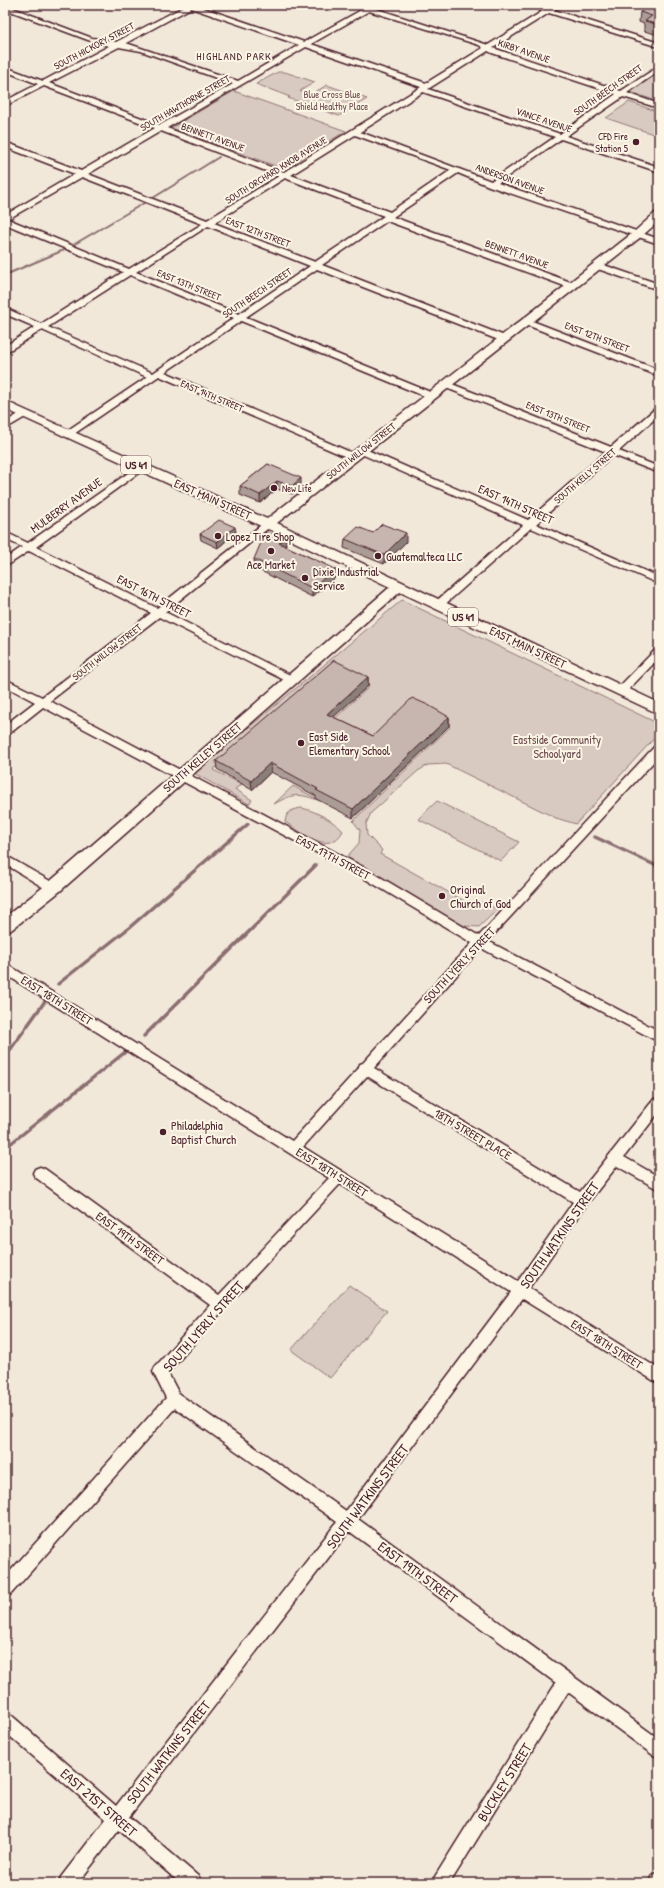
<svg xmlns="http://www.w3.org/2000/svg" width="664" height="1888" font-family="'Patrick Hand',sans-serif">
<rect width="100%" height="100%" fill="#f1e8da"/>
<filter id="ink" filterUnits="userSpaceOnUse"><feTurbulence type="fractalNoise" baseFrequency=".025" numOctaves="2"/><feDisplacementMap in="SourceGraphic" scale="8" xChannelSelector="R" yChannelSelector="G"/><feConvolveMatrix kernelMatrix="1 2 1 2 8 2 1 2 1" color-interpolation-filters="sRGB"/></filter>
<g filter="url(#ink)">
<path fill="#d8cac0" stroke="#917476" d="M278 72H285L315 82 300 91 310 95 327 85 367 99 339 116 288 98 290 97 256 84Z
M659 72V102L631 92 632 91Z
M234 91 346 131 284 169 171 128Z
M629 102 659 112V136L606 118Z
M402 600 659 724V733L576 824 556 818 446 764 428 765 418 771 371 813 366 824 367 835 382 850 380 854 475 907 480 902 487 903 497 910 479 927 464 926 345 859 359 843 360 830 353 821 450 727 438 718 365 750 322 730 369 687 359 679 223 760 213 770 242 784 235 789 252 800 249 804 194 773Z
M293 786 321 801C299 794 296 792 274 804Z
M437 801 519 842 501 861 418 819Z
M301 808C314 810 334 821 343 831 329 857 302 832 285 822 286 812 292 809 301 808Z
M349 1285 387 1311 330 1378 291 1350Z"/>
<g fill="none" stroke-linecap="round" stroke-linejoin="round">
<path stroke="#8b6d6f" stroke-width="2" d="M153 198 219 157
M73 245 144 203
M5 275 64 250"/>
<path stroke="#8b6d6f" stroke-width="3.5" d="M595 837 659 867
M58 984 130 927 248 824
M144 1036 316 865
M5 1057 48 997
M5 1148 129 1049"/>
<g stroke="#4a1f2b" stroke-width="3">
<path id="minor" d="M5 5 92 38 116 42 187 5H195L304 42 363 9V6L377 5 374 8 488 45 543 11 528 5H538L548 8 552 5H560L554 10 659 43V47L549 13 493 48 621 91 659 66V71L627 93 659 104V108L623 97 566 136 659 167V172L561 139 498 183 659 239V244L489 186 458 173 393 217 576 284V288H570L387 221 322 265 507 337V341H501L317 269 246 317 435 394V398H429L241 321 165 372 357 455 359 457 357 459H351L159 376 71 436H65L63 434 65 432 147 377 42 330 5 353V346L35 327 5 314V308L41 324 123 272 5 224V215L75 174 5 147V142L81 171 155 128 44 86 5 106V101L38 84 5 71V67L43 81 109 46 88 40 5 9ZM191 8 299 45 238 81 126 43ZM369 11 479 45 483 48 426 83 311 44ZM119 47 141 51 233 84 160 125 49 83ZM306 47 421 87 284 172 167 128ZM488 51 492 53 616 94 560 134 428 89ZM423 92 555 137 491 181 360 132ZM161 131 279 176 207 220 88 174ZM355 135 451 170 390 212 291 175ZM82 177 202 224 129 269 8 219ZM285 178 384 216 315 262 214 223ZM208 226 310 266 239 314 136 272ZM130 275 234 318 153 373 48 327Z
M595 264H601L659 284V290L595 268Z
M527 319 659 370V376L524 324 523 322Z
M447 382 611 447 656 408 659 407V415L619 451 659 467V473L613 455 536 524 659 577V584L531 528 442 607H434L433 605 434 603 523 525 359 453 357 451 359 449H365L528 520 606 452 444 387V383Z
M24 411 27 412 29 414 27 416 5 429V422Z
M141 464 144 465 146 467 144 469 36 547 157 608 265 522H271L273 524 271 526 165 612 296 678 297 680 296 682H288L159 617 50 701 365 868 479 936 655 746 659 745V756L488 941 659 1031V1042L481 948 374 1068 580 1192 654 1099 659 1098V1112L624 1157 659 1177V1190L617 1166 587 1204 529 1288 659 1369V1384L522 1299 358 1519 659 1739V1757L653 1755 568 1692 450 1883H431L556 1683 349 1531 129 1817 199 1877 202 1883H180L119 1830 78 1883H58L61 1877 106 1819 5 1732V1713L11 1715 116 1806 337 1522 175 1408 11 1594 5 1597V1577L166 1398 153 1372 155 1367 210 1305 35 1177 33 1173 35 1169 40 1167 45 1169 219 1295 329 1178 5 974V963L292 1141 358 1069 360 1064 363 1063 472 943 357 874 43 707 9 734 5 735V725L35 702 5 686V679L42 697 151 613 29 551 5 567V559L22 547 5 539V532L28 543ZM367 1076 573 1202 518 1281 303 1147ZM340 1184 511 1292 346 1511 179 1394 168 1373 225 1308Z
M659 649V658L625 693H617L616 691 617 689 655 650Z
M5 855 57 885 59 888 57 891H49L5 864Z
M659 1872V1883H649L653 1875Z"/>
</g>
<g stroke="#4a1f2b" stroke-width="3">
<path id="major" d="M659 212V221L642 236 277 523 659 703V714L400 592 59 892 11 930 5 932V917L47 884 390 587 263 527 5 409V401L267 519 634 232 655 213Z"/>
</g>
<use href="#minor" fill="#fcf5e5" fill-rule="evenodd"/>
<use href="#major" fill="#fcf5e5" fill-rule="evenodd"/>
</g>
<path fill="#ab9d96" stroke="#4a1f2b" d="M659 5V35L644 31V24L639 22 640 12Z
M268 464 301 487 292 494 277 489 260 503 240 495V486Z
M236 532 218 548 201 540 200 534Z
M373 533 406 542 384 564 344 548 345 539Z
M286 546 335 569V578L312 597 255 568 254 559Z
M368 677V686L333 717 373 736 449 717V726L353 818 316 799V796L271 772 252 790 217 769 216 761Z"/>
<path fill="#8b7f7a" stroke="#4a1f2b" d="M301 478V487L292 494V486Z
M277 481V489L260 503V495Z
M235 527 236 532 218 548 217 542Z
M406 533V542L384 564V555Z
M286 538V546L279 543Z
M335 569V578L312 597V588Z
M368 677V686L327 723V714Z
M449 717V726L353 818V809Z
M270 763 271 772 252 790 251 781Z"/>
<path fill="#c7b6af" stroke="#4a1f2b" d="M651 5H659V25L645 21 652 16 640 12Z
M268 464 301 478 292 486 277 481 260 495 240 486Z
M219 520 235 527 217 542 200 534Z
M382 524 406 533 384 555 345 539 358 527 373 533Z
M269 530 286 538 279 543 335 569 312 588 254 559 266 531Z
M334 660 368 677 327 714 373 736 412 698 428 705 449 717 353 809 316 790 318 789 270 763 251 781 216 761Z"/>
</g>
<g fill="#4a1f2b" stroke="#fcf5e5" stroke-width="1.5">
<circle cx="636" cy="142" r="4"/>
<circle cx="274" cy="488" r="4"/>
<circle cx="218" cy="536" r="4"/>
<circle cx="271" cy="551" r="4"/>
<circle cx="378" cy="556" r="4"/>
<circle cx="305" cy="578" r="4"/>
<circle cx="301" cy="743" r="4"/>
<circle cx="442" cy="896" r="4"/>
<circle cx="163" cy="1132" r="4"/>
</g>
<g text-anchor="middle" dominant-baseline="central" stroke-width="4" stroke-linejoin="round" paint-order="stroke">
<g font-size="10" fill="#4a1f2b" stroke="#fcf5e5">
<text transform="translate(94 46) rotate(-28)">SOUTH HICKORY STREET</text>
<text transform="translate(524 51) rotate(19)">KIRBY AVENUE</text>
<text transform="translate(608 90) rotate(-35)">SOUTH BEECH STREET</text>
<text transform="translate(185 103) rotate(-30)">SOUTH HAWTHORNE STREET</text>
<text transform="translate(544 120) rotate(19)">VANCE AVENUE</text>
<text transform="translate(213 137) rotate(20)">BENNETT AVENUE</text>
<text transform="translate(276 170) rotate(-32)">SOUTH ORCHARD KNOB AVENUE</text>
<text transform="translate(510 179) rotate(20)">ANDERSON AVENUE</text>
<text transform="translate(258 232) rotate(21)">EAST 12TH STREET</text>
<text transform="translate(517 254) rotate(20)">BENNETT AVENUE</text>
<text transform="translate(189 285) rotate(22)">EAST 13TH STREET</text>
<text transform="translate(257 293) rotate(-34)">SOUTH BEECH STREET</text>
<text transform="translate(597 337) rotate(21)">EAST 12TH STREET</text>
<text transform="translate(212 396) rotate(23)">EAST 14TH STREET</text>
<text transform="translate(558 417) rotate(22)">EAST 13TH STREET</text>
<text transform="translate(361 451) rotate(-38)">SOUTH WILLOW STREET</text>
<text transform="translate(585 476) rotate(-41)">SOUTH KELLY STREET</text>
<text transform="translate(107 652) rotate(-38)">SOUTH WILLOW STREET</text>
</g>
<g font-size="10" fill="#6e4a50" stroke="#fcf5e5">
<text x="332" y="94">Blue Cross Blue<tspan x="332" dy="12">Shield Healthy Place</tspan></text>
</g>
<g font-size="10" fill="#4a1f2b" stroke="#fcf5e5" text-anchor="end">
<text x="628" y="136">CFD Fire<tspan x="628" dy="12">Station 5</tspan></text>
<text x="282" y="488" text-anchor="start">New Life</text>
</g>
<g font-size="11" letter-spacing="1" fill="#4a1f2b" stroke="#fcf5e5">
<text x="234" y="56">HIGHLAND PARK</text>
</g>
<g fill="#fcf5e5" stroke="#7f5f63" stroke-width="1">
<rect x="121" y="456" width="30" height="18" rx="3"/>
<rect x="448" y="608" width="30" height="18" rx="3"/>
</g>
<g font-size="11" font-weight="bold" fill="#4a1f2b">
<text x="136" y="465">US 41</text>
<text x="463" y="617">US 41</text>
</g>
<g font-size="12" fill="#4a1f2b" stroke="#fcf5e5">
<text transform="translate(213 499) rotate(24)">EAST MAIN STREET</text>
<text transform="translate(516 504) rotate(24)">EAST 14TH STREET</text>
<text transform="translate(66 505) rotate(-36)">MULBERRY AVENUE</text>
<text transform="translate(154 596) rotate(27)">EAST 16TH STREET</text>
<text transform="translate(528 647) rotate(25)">EAST MAIN STREET</text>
<text transform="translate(202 757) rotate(-41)">SOUTH KELLEY STREET</text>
<text transform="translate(333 857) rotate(28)">EAST 17TH STREET</text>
<text transform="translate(459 965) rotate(-47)">SOUTH LYERLY STREET</text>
<text transform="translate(57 1000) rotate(32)">EAST 18TH STREET</text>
<text transform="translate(473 1134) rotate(31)">18TH STREET PLACE</text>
<text transform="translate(332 1172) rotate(32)">EAST 18TH STREET</text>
<text transform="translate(130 1238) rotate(36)">EAST 19TH STREET</text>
<text transform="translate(607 1344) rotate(32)">EAST 18TH STREET</text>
</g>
<g font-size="12" fill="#4a1f2b" stroke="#fcf5e5" text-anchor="start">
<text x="226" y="536">Lopez Tire Shop</text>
<text x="386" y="556">Guatemalteca LLC</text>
<text x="271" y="564" text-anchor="middle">Ace Market</text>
<text x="313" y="571">Dixie Industrial<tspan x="313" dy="14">Service</tspan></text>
<text x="309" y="736">East Side<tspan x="309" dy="14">Elementary School</tspan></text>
<text x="450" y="889">Original<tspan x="450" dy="14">Church of God</tspan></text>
<text x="171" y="1125">Philadelphia<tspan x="171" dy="14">Baptist Church</tspan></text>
</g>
<g font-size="12" fill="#6e4a50" stroke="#fcf5e5">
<text x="557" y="739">Eastside Community<tspan x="557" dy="14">Schoolyard</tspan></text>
</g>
<g font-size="14" fill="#4a1f2b" stroke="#fcf5e5">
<text transform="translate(559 1235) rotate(-55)">SOUTH WATKINS STREET</text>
<text transform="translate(203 1326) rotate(-49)">SOUTH LYERLY STREET</text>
<text transform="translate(367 1496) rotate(-53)">SOUTH WATKINS STREET</text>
<text transform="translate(418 1572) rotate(36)">EAST 19TH STREET</text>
<text transform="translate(168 1752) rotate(-52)">SOUTH WATKINS STREET</text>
<text transform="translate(504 1782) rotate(-58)">BUCKLEY STREET</text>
<text transform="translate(99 1802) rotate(41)">EAST 21ST STREET</text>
</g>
</g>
<rect width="664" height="1888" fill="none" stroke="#fcf5e5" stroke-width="20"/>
<rect x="10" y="10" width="644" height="1868" fill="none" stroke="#4a1f2b" stroke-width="1.5" filter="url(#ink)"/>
</svg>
